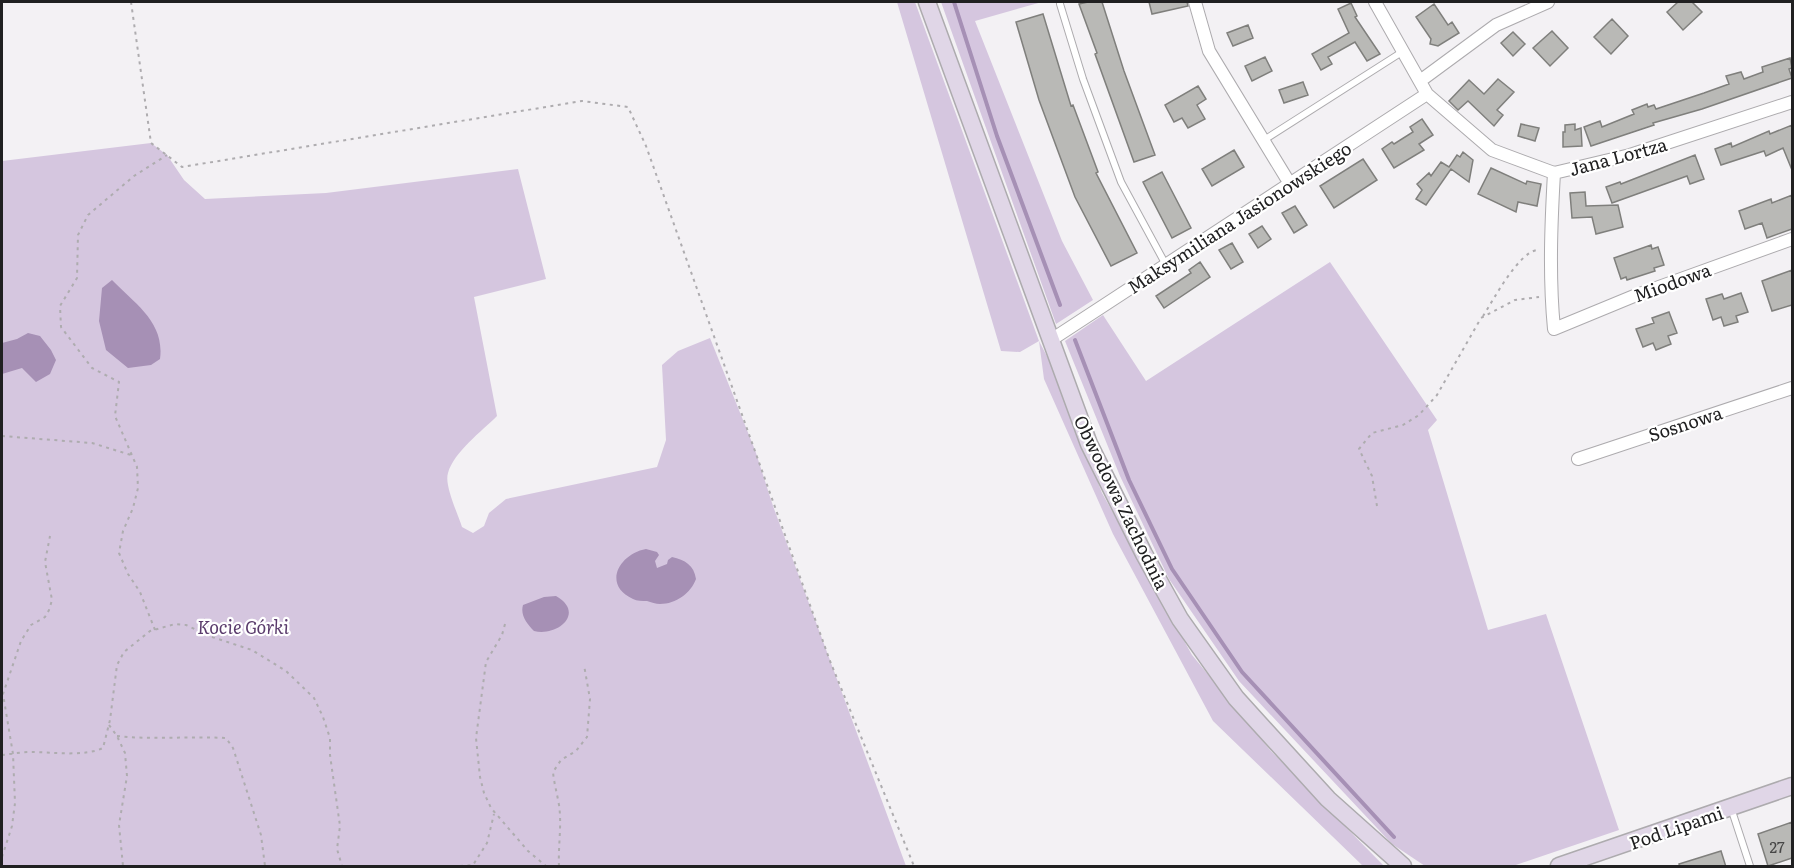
<svg xmlns="http://www.w3.org/2000/svg" width="1794" height="868" font-family="Literata,serif">
<rect width="100%" height="100%" fill="#f3f1f4"/>
<path fill="#d5c6df" d="M897 2H915L1039 341 1054 370 1102 493 1192 655 1270 750 1384 866H1363L1213 721 1113 534 1044 379 1039 341 1020 352 1001 351Z
M941 2H1042L975 21 1062 241 1093 300 1056 324Z
M151 143 167 155 184 180 205 199 326 193 518 169 546 279 474 297 497 416C482 431 454 452 448 473 444 485 458 514 462 527L473 533 484 526 489 513 506 499 657 467 666 440 662 365 678 351 710 338 755 450 773 506 906 866H2V161Z
M1330 262 1437 420 1428 430 1488 630 1546 614 1619 830 1513 866H1425L1392 844 1239 681 1169 579 1120 476 1065 341 1103 315 1146 381Z"/>
<path fill="#a690b5" d="M112 280C135 304 165 322 160 359L151 365 128 368 106 350 99 321 102 288Z
M28 333 40 336 51 350 56 360 50 374 36 382 22 368 2 374V343L17 339Z
M646 549 657 552 659 555 655 561 657 568 667 564 668 560 672 557C685 560 694 565 696 579 691 593 676 604 660 604 656 604 651 602 647 601 642 601 637 601 633 599 602 585 619 554 646 549Z
M556 596C586 613 557 637 534 631 527 624 520 615 523 605L544 597Z"/>
<g fill="none" stroke-linecap="round" stroke-linejoin="round">
<path stroke="#a690b5" stroke-width="4" d="M954 2 997 136 1060 305
M1075 340 1129 480 1172 569 1242 672 1394 837"/>
</g>
<path fill="#b9b9b6" stroke="#7f7f7c" stroke-width="1.5" d="M1088 2H1102L1124 71 1155 155 1134 162 1095 54 1097 53 1079 4Z
M1149 2H1187L1188 6 1152 14Z
M1678 2H1692L1702 12 1683 30 1667 12Z
M1351 3 1357 16 1355 17 1380 54 1367 61 1355 42 1328 57 1332 64 1321 70 1312 54 1349 33 1338 9Z
M1434 4 1448 25 1452 22 1459 33 1438 46 1430 44 1431 39 1416 17Z
M1043 14 1071 106 1073 105 1098 172 1096 173 1137 253 1111 266 1075 197 1039 100 1016 22Z
M1612 19 1628 36 1611 54 1594 37Z
M1248 25 1253 38 1233 46 1227 33Z
M1552 31 1568 48 1550 66 1533 48Z
M1513 32 1525 44 1513 56 1501 43Z
M1265 57 1272 71 1252 81 1245 66Z
M1790 58 1792 68 1789 69 1792 78 1702 109 1653 123 1654 125 1591 146 1584 127 1600 121 1602 127 1634 114 1632 110 1647 104 1648 107 1654 105 1656 109 1704 93 1729 84 1726 76 1741 72 1744 79 1763 72 1762 67Z
M1498 79 1514 92 1497 110 1503 115 1494 126 1468 101 1458 110 1449 101 1469 80 1484 94Z
M1303 82 1308 95 1284 103 1279 90Z
M1198 86 1206 99 1197 105 1205 119 1188 128 1182 118 1174 122 1165 105Z
M1422 119 1433 135 1419 144 1424 150 1394 168 1382 149 1392 142 1394 144 1413 132 1410 127Z
M1521 124 1539 128 1535 141 1518 136Z
M1575 124V130L1581 128 1582 146 1563 147V132H1565V125Z
M1792 125V170L1783 148 1766 156 1764 151 1721 165 1715 149 1731 143 1732 147 1769 131 1770 134Z
M1234 150 1244 167 1212 186 1202 169Z
M1463 152 1473 160 1469 182 1451 169 1426 205 1416 199 1422 190 1417 184 1429 173 1431 176 1441 162 1449 167 1457 155 1460 157Z
M1695 155 1704 179 1690 184 1687 176 1612 203 1606 187 1620 182 1621 184Z
M1363 159 1377 180 1334 208 1320 186Z
M1491 168 1526 184 1527 181 1541 184 1537 206 1518 202 1516 212 1478 194Z
M1162 172 1191 228 1172 238 1143 182Z
M1585 192 1586 206 1618 205 1623 227 1596 234 1592 217 1572 218 1570 193Z
M1792 195V229L1767 238 1762 223 1745 229 1739 211 1771 199 1772 203Z
M1295 206 1307 225 1294 233 1282 213Z
M1262 226 1271 239 1258 248 1249 234Z
M1232 243 1243 262 1231 269 1219 250Z
M1651 245 1652 249 1658 247 1664 265 1654 268 1655 271 1627 280 1626 277 1621 279 1614 258Z
M1200 262 1210 277 1164 308 1156 296 1191 273 1189 270Z
M1792 270V305L1772 311 1762 281Z
M1741 293 1748 312 1736 316 1738 322 1724 326 1721 317 1713 320 1706 299 1722 294 1724 299Z
M1669 312 1677 333 1668 336 1671 344 1656 350 1653 343 1643 347 1636 329 1654 323 1652 318Z
M1792 822V858L1768 866 1758 834Z
M1721 851 1726 867H1680L1679 864Z"/>
<g fill="none" stroke-linecap="round" stroke-linejoin="round">
<g stroke="#adabae" stroke-width="8">
<path id="lane" d="M1060 4 1083 79 1121 182 1166 265
M1264 140 1402 52
M1731 808 1750 866"/>
</g>
<g stroke="#adabae" stroke-width="14">
<path id="street" d="M1195 2 1209 51 1290 184
M1375 2 1427 94 1492 150 1554 173 1630 155 1792 102
M1420 81 1496 25 1548 2
M1554 173C1551 225 1549 277 1554 329L1634 296 1792 239
M1051 340 1427 94
M1578 459 1792 388"/>
</g>
<g stroke="#adabae" stroke-width="19">
<path id="secondary" d="M927 2 1089 444 1144 554 1180 619 1236 698 1328 799 1403 866
M1559 866 1792 786"/>
</g>
<path stroke="#aeacaf" stroke-width="2" stroke-dasharray="3 4.5" stroke-linecap="butt" d="M131 2 151 143 182 167 582 101 628 107 646 146 830 661 914 866
M1483 316C1494 299 1518 253 1537 250
M2 436 92 443 131 455
M1377 506 1372 476 1359 449 1372 433 1403 425 1419 415 1437 395 1481 318 1515 300 1539 297
M505 624 502 635 486 662 476 738 480 777 484 793 491 808 528 851 546 866
M155 630 140 592 128 574 119 553 123 531 133 508 138 488 137 467 115 416 119 382 92 368 61 327 60 306 77 278 78 235 88 215 134 176 167 155
M109 725 117 736 125 753 127 776 119 825 123 866
M117 736C153 740 190 736 226 738L233 748 261 835 265 866
M2 755C11 754 21 752 31 752 52 752 84 757 103 748L110 720 117 665 124 652 150 631 175 624 186 625 209 636 252 650 286 671 314 698 323 717 330 738V755L340 826 337 849 342 866
M2 857 12 826 15 803 13 754 3 694 21 641 31 625 45 617 49 610 52 600 45 562 50 536
M460 866 473 865 487 843 494 814
M559 866C558 846 562 825 559 805 557 793 554 783 553 772L561 760 576 751 587 737 590 699 584 665"/>
<use href="#lane" stroke="#fff" stroke-width="6"/>
<use href="#street" stroke="#fff" stroke-width="12"/>
<use href="#secondary" stroke="#e0d6e7" stroke-width="16"/>
</g>
<g text-anchor="middle" dominant-baseline="central" stroke-width="4.5" stroke-linejoin="round" paint-order="stroke">
<g font-size="15" fill="#464646">
<text x="1777" y="846">27</text>
</g>
<g font-size="18" fill="#202021" stroke="#fff">
<text transform="translate(1618 156) rotate(-15)">Jana Lortza</text>
<text transform="translate(1239 217) rotate(-33)">Maksymiliana Jasionowskiego</text>
<text transform="translate(1672 282) rotate(-20)">Miodowa</text>
<text transform="translate(1685 423) rotate(-18)">Sosnowa</text>
<text transform="translate(1122 502) rotate(64)">Obwodowa Zachodnia</text>
<text transform="translate(1676 827) rotate(-19)">Pod Lipami</text>
</g>
<g font-size="18" font-style="italic" fill="#5a3b6c" stroke="#fff">
<text x="243" y="626">Kocie Górki</text>
</g>
</g>
<rect width="1794" height="868" fill="none" stroke="#202021" stroke-width="6"/>
</svg>
